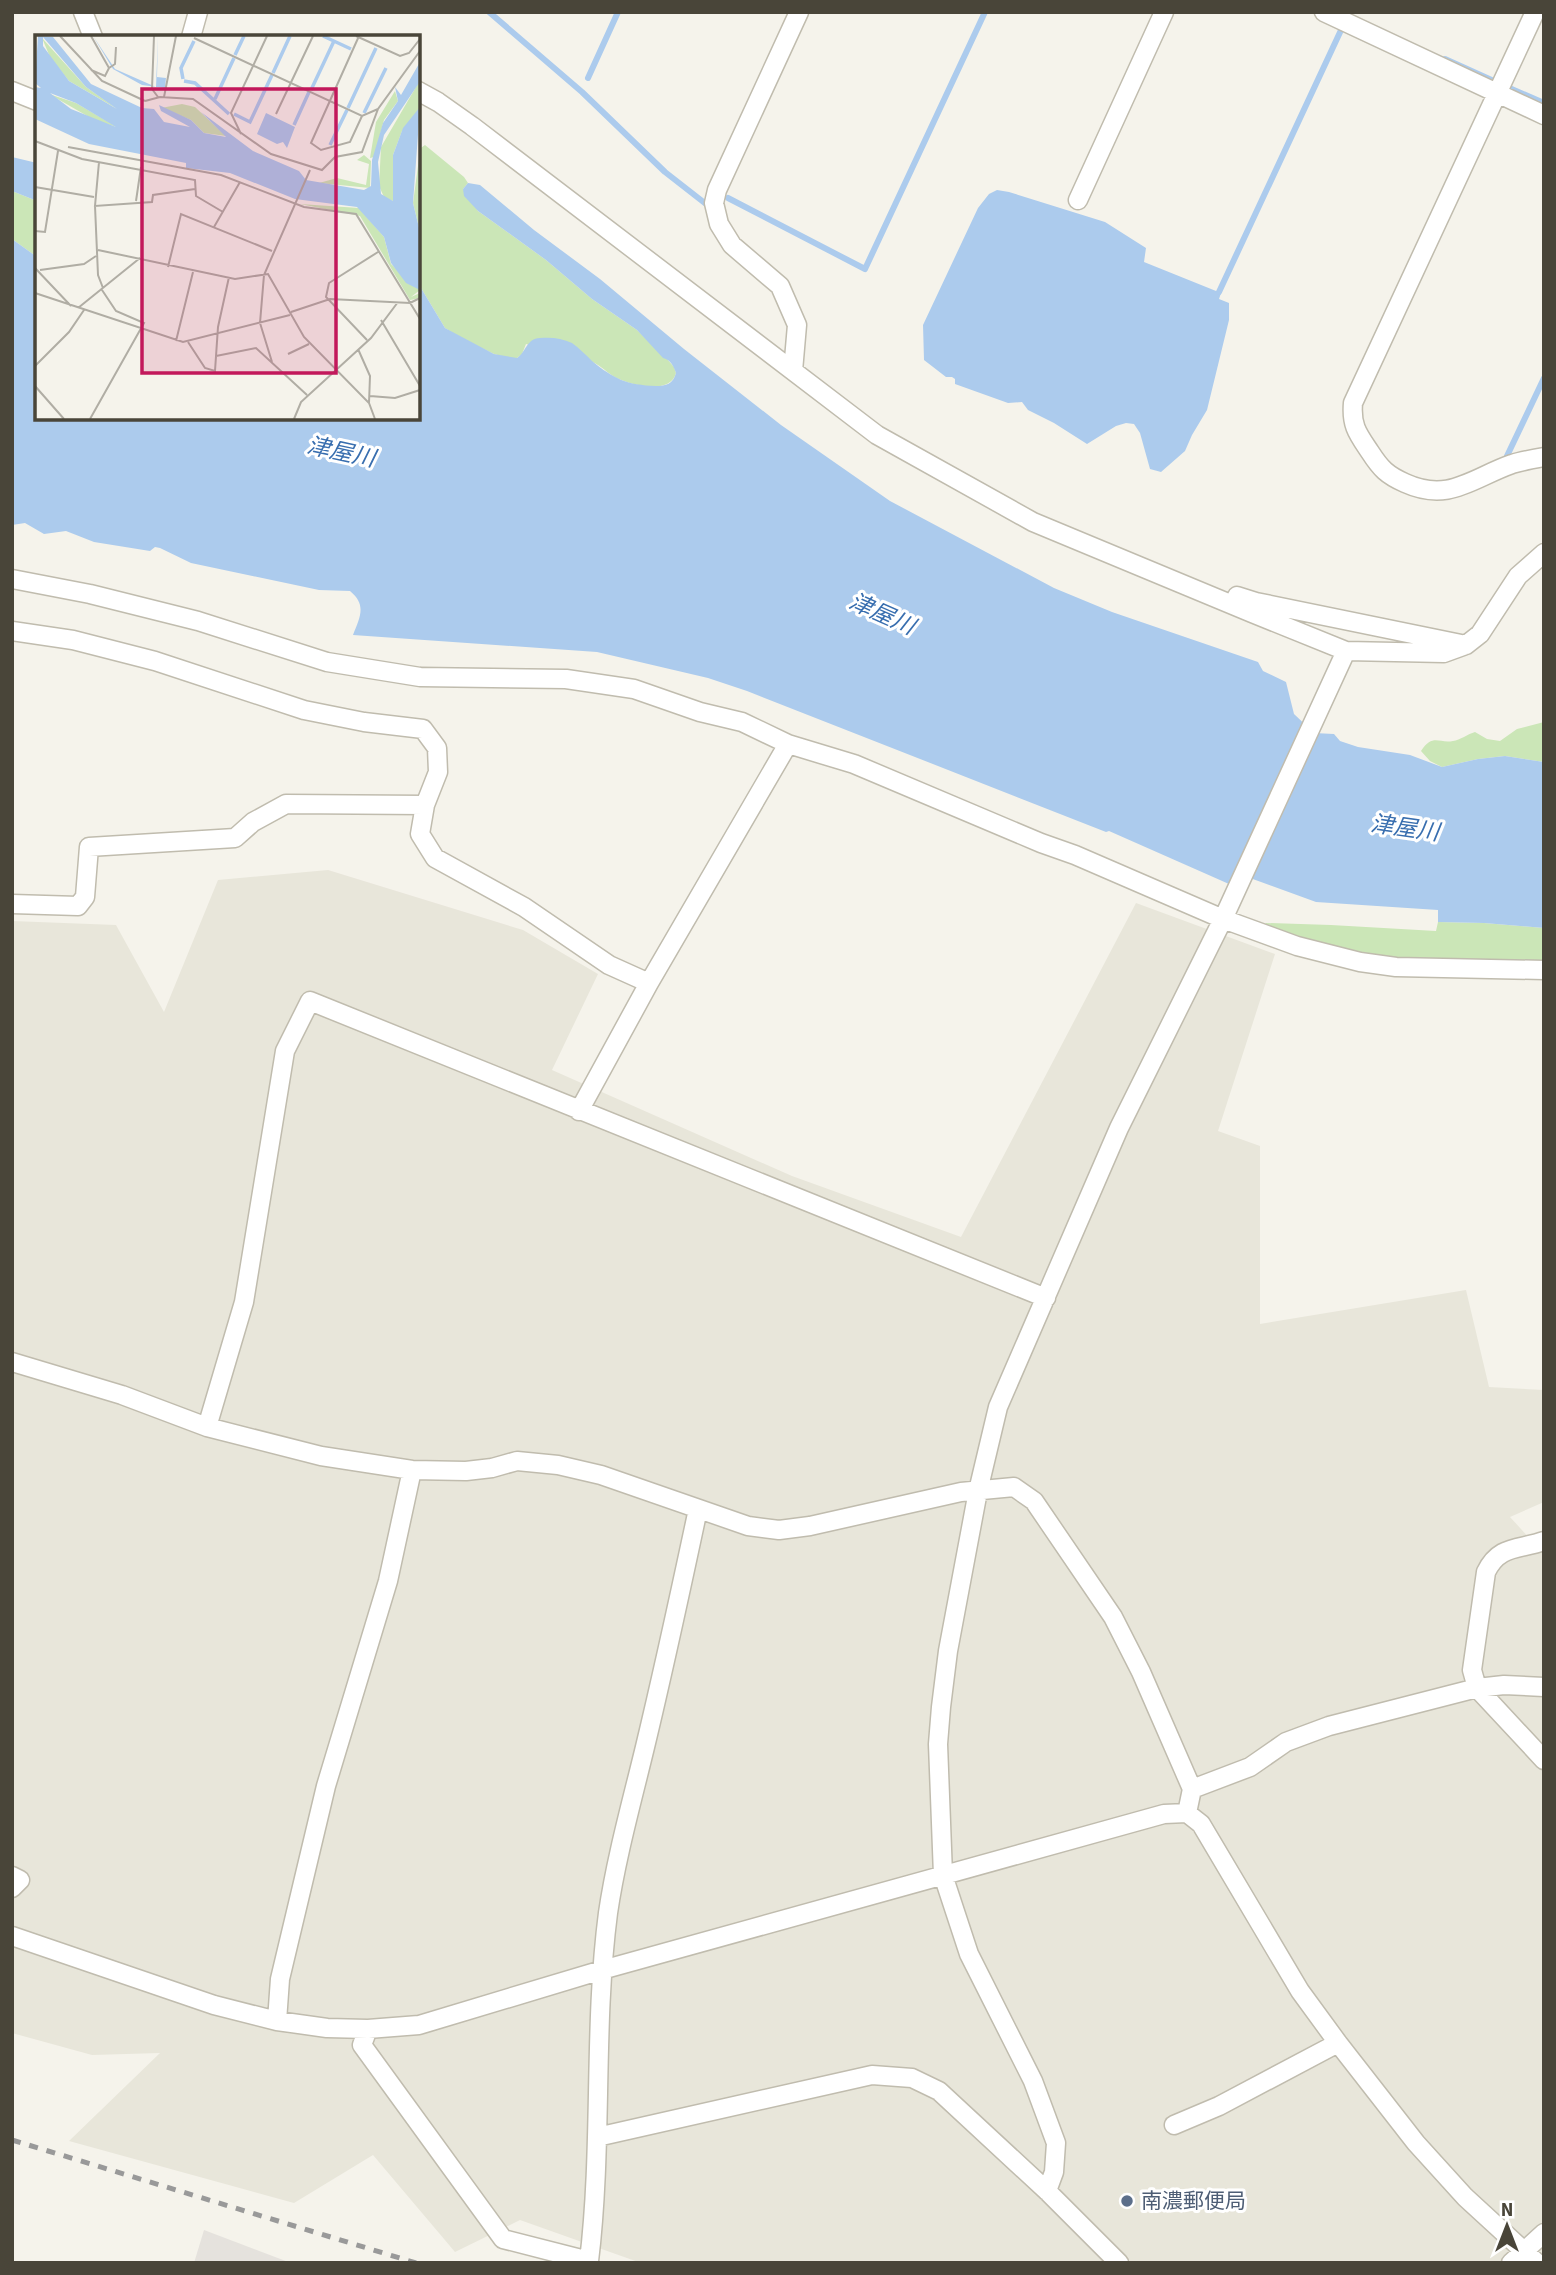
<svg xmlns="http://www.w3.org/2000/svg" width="1556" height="2275" font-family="'Source Sans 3','Noto Sans JP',sans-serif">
<rect width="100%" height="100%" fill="#f5f3eb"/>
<path fill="#e8e6da" d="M328 870 523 930 598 974 552 1070 792 1176 961 1237 1136 903 1275 954 1218 1131 1260 1146V1324L1466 1290 1489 1387 1544 1390V1502L1510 1517 1544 1554V2263H641L520 2220 455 2252 373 2155 294 2203 69 2141 160 2053 92 2055 12 2033V921L116 925 164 1012 218 880Z"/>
<path fill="#e5e2dd" d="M204 2230 291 2263H194Z"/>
<path fill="#cbe6b7" d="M425 145 464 177 468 183 463 189 478 211 546 260 592 299 637 330 667 359 674 367 676 373C670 396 628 385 613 376 605 371 599 364 590 361 570 354 548 350 526 344L522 354 517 358H509L494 354 461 338 445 328 418 283V150Z
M12 191 37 201V257L12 239Z
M1544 722V762L1505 756 1478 759 1442 767 1430 761 1421 751C1433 733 1439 744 1453 741 1460 740 1468 734 1475 732L1487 739 1500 741 1517 729Z
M1438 922 1484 923 1544 928V964C1487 962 1422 965 1366 956 1330 950 1296 940 1262 927L1266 923 1331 925 1436 931Z"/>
<path fill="#accbed" d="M12 157 37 163V201L12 191Z
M468 183 480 185 534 230 600 279 684 349 781 425 890 501 1054 588 1112 612 1258 662 1263 671 1286 682 1294 714 1314 733 1334 734 1340 741 1358 747 1410 755 1442 767 1478 759 1505 756 1544 762V928L1484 923 1438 922V910L1316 902 1250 878 1232 879 1229 884 1109 831 1106 832 747 691 708 678 597 652 353 635C360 617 367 605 350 591L319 590 191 563 160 548 155 547 150 551 94 542 66 531 44 534 25 523 12 525V239L37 257V418H418V283L445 328 494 354 517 358C527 351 526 339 540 338 551 337 562 338 572 343 579 348 586 355 592 361 614 379 627 385 656 386 666 386 673 384 676 373 674 367 671 360 663 358L637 330 592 299 546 260 478 211 464 196 463 189Z
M997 190 1009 192 1105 222 1146 248 1144 262 1221 293 1219 299 1229 303V320L1207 410 1192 435 1185 451 1161 472 1150 469 1140 433 1134 424 1126 423 1116 426 1087 444 1054 423 1028 410 1022 402 1008 403 955 384V379L952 377H946L924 360 923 325 978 208 989 194Z"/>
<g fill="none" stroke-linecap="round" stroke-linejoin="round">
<path stroke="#accbed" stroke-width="6" d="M489 12 582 92 665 172 706 204
M1445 59 1496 82
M588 78 618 12
M1507 87 1544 103
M728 198 865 269 985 12
M1219 292 1342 28
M1507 456 1544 378"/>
<g stroke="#c0bcae" stroke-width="21">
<path id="street" d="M83 12 93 37
M1324 12 1544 115
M1535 12 1353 403C1351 426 1358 434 1370 452 1381 469 1387 475 1405 483 1449 503 1472 478 1512 464 1522 461 1533 459 1544 457
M191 37 198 12
M12 91 37 101
M418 91 438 102 472 126 877 435 1033 522 1252 613 1346 651 1444 653 1466 645 1480 634 1518 576 1544 553
M1078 200 1164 12
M793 371 797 325 780 286 732 245 719 224 714 203 717 190 799 12
M12 579 90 594 198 621 327 662 420 677 566 679 634 689 700 712 742 722 788 744 854 764 1041 843 1075 855 1223 919 1297 946 1360 962 1396 967 1544 970
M1237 596 1256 602 1466 645
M12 631 73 640 155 661 304 710 364 722 423 729 437 748 438 772 425 805 420 834 435 858 524 907 609 965 649 983
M12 904 78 906 85 897 89 847 235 838 253 822 286 804 425 805
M579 1111 649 983 788 744
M12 1362 122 1395 207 1427 321 1456 412 1470 466 1471 492 1468 517 1461 558 1465 601 1475 748 1526 779 1530 810 1526 961 1492 1014 1487 1034 1501 1113 1617 1141 1672 1192 1789 1187 1813
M207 1427 244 1302 285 1051 310 1001 1046 1298
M1544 1541C1518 1550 1499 1545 1486 1572L1472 1670 1477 1688 1544 1760
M1192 1789 1250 1767 1286 1742 1329 1726 1477 1688 1504 1685 1544 1687
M12 1876 20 1880 12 1888
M12 1936 214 2005 277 2021 327 2028 368 2029 419 2025 602 1970 1164 1814 1187 1813 1201 1824 1300 1991 1338 2043 1416 2143 1465 2197 1537 2263
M277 2021 280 1979 326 1786 388 1581 412 1470
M368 2029 362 2045 503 2239 589 2261C603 2146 593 2028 608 1913 616 1858 632 1801 645 1747 664 1668 681 1589 698 1509
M1174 2125 1219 2106 1338 2043
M597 2137 872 2075 912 2078 939 2091 1047 2191 1119 2263
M1047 2191 1054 2172 1056 2143 1033 2081 969 1954 943 1875 938 1744 941 1707 948 1651 978 1491 998 1407 1119 1128 1223 919 1346 651
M1511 2263 1544 2233"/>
</g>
<use href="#street" stroke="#fff" stroke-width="18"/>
<path stroke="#999" stroke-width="5" stroke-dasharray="9 9" stroke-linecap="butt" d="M12 2140 416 2263"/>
</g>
<circle fill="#5c6f8a" stroke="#fff" stroke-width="2.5" cx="1127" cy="2201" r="7"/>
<g text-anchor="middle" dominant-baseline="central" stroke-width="6" stroke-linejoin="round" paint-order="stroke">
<g font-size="21" fill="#4e5e75" stroke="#fff" text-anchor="start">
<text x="1141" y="2201">南濃郵便局</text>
</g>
<g font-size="23" font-style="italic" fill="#386eaf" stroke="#fff">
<text transform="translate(341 452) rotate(12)">津屋川</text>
<text transform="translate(882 614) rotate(24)">津屋川</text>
<text transform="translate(1405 828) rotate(8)">津屋川</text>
</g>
</g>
<g transform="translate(35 35)">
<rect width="385" height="385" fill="#f5f3eb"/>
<path d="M7 3 51 52 84 75 34 46 15 22ZM385 45V75L367 96 358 120V166L349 162 344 151 346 112ZM360 56 363 66 349 85 339 122 335 123 341 87ZM14 59 41 68 82 92 61 86ZM147 69 160 72 191 101 169 98 156 85 126 73ZM385 116V197L378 168ZM329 120 336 126 335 153 284 148 302 143 331 150 334 129 322 125ZM265 169 324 173 349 202 356 229 385 255 376 262 385 258V263L375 265 325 181Z" fill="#cbe6b7"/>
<path d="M3 1 18 2 56 49 107 73 119 74 129 87 155 92 126 76 124 70 156 85 169 98 191 102 166 77 218 116 264 136 271 145 329 155 336 151 337 125 348 88 363 66 360 52 366 60 385 27 384 48 349 100 343 127 346 159 358 166V120L368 93 385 72 378 168 385 197V255L371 248 356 228 349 202 322 172 260 164 195 138 151 133V128L54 109 0 84V52L6 53 0 48ZM8 2 51 52 82 74 34 46 8 11ZM15 58 41 68 81 92 36 74ZM58 1 80 34 121 52 123 1 122 42 131 43 130 53 107 50 78 34ZM231 78 260 92 252 113 248 107 242 109 222 99Z" fill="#accbed" fill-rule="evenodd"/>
<path fill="none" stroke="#accbed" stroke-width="3.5" d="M288 1 316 14M200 20 209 1M238 38 255 1M148 44 146 33 159 6M149 46 160 48 194 79M276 55 299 6M180 64 199 23M313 73 341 13M329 78 351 33M199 79 215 87 237 40M259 90 274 57M295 110 312 75"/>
<path fill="none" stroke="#b0ada4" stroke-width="2" d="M25 1 67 46 110 66M56 1 74 33M119 1 117 54 123 62M321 1 365 21 374 18 385 4M324 1 276 108 286 115 315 107 327 81M159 3 327 81 343 74M74 33 80 29 81 12M56 35 70 41 74 33M129 62 141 1M110 66 125 62 158 64 236 119 287 135 300 122 327 117 343 74 385 16M241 79 278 1M206 99 196 78 232 1M0 106 47 124 160 145 161 161 188 177M33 112 186 140 269 172 321 179 385 284M64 127 60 171 117 167 118 160 160 154M0 152 59 162M101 166 106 132M60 171 63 240 68 253M179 192 205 147M0 196 10 197 23 116M63 215 200 244 233 239 269 302 334 368 340 384M133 232 146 179 237 216M0 233 36 271M5 235 49 229 61 221M0 258 148 307 255 280M43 273 105 223M256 277 295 264 375 268 385 263M346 285 385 351M332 305 291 262 294 248 343 217M141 306 158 237M153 307 170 333 180 336 183 292 194 242M323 314 335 341 334 368M253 319 274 309M181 321 221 313 272 360M237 327 225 288 229 240 275 135M0 331 34 297 49 275M0 351 29 384M335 361 360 363 385 355M55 384 109 288 81 276 67 255M259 384 266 367 336 303 363 267"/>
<path fill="#c2185b" fill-opacity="0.15" stroke="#c2185b" stroke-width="3.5" d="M107 54H301V338H107Z"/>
<rect width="385" height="385" fill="none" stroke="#494539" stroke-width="3.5"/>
</g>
<rect width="1556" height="2275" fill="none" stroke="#494539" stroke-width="28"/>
<g transform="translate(1507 2226)" stroke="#ffffff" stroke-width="5" paint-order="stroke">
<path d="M0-5L12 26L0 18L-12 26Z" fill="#494539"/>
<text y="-10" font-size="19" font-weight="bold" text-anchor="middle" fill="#494539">N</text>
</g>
</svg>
